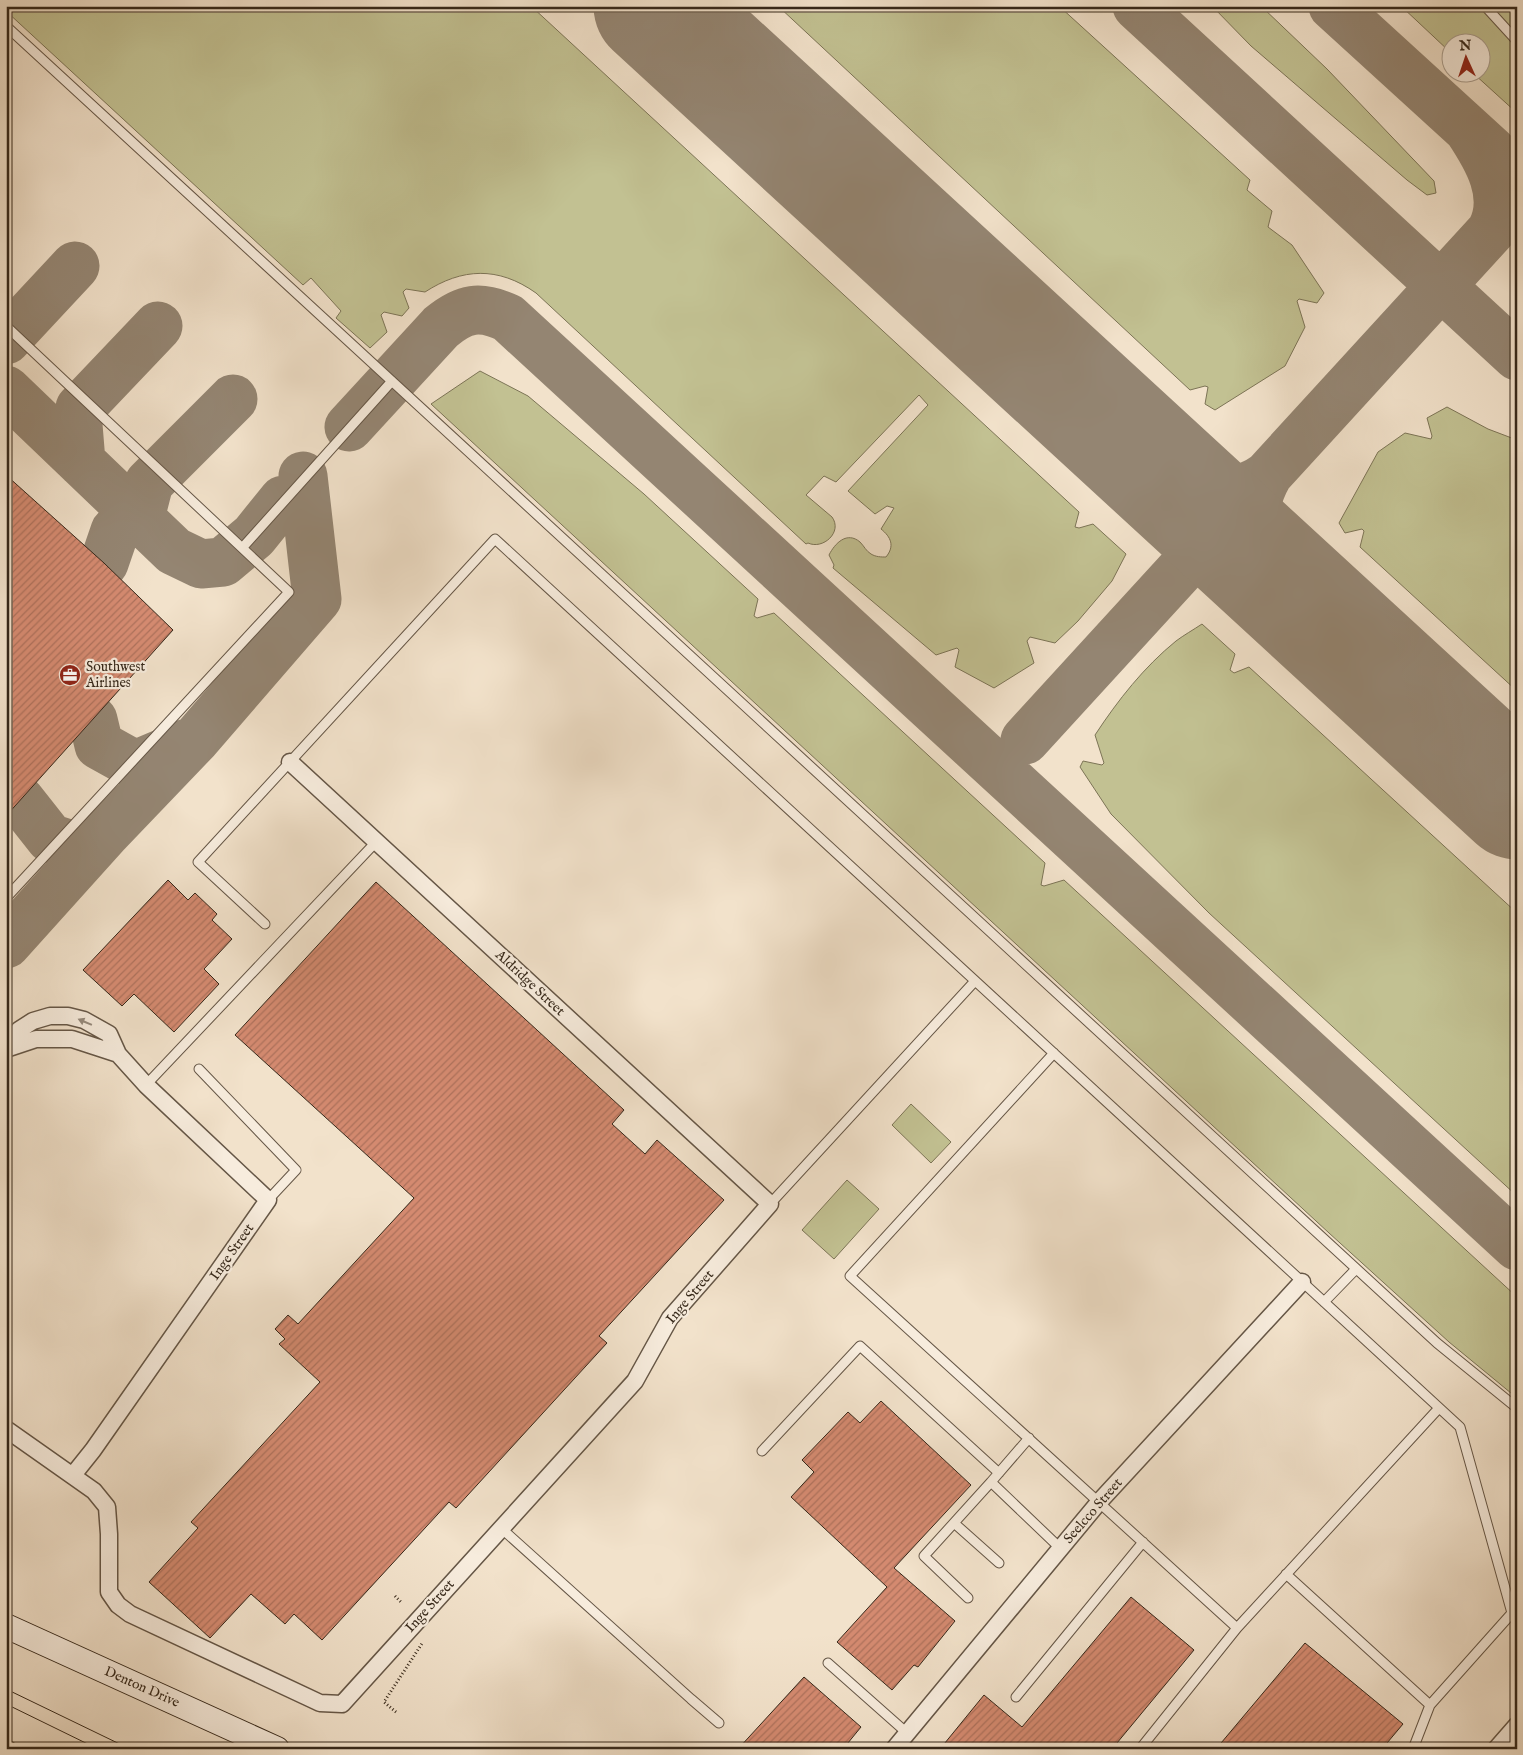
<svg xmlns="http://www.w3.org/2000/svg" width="1523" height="1755" font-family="'IM FELL English',serif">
<defs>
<pattern id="building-hatch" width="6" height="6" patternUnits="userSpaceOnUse" patternTransform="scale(1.25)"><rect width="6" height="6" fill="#d48a70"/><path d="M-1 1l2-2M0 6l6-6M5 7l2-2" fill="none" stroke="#ad715b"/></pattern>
</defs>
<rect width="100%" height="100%" fill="#f2e2cb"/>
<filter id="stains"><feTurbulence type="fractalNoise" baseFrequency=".004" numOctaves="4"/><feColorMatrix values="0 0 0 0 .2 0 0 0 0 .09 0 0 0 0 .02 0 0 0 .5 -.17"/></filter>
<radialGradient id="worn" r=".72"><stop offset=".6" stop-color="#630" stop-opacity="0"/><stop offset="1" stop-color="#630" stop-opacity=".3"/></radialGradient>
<path fill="#c2c192" stroke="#7c7456" d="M6 6H531L1079 512 1075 527 1079 528 1093 524 1126 554 1112 581 1078 621 1055 643 1030 637 1027 641 1034 663 994 688 955 667 959 650 957 648 936 655 833 568 834 565 829 555C835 543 847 531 860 542 864 546 866 551 871 554 876 557 881 557 886 557 895 546 891 537 881 529L894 508 887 506 875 514 848 491 928 405 919 395 836 482 824 476 806 495 832 517C843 532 823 550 808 543L806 544 536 293C498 266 462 268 425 292L406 289 403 292 409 308 402 316 384 312 381 315 387 332 370 348 336 318 341 311 311 278 303 285 6 11Z
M778 6H1059L1250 180 1247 190 1272 211 1268 227 1292 245 1324 293 1317 303 1299 299 1297 301 1305 327 1285 366 1215 410 1205 404 1208 387 1205 386 1190 390Z
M1212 6H1261L1327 69 1434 181 1436 193 1427 195 1407 180 1251 46Z
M1401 6H1517V113L1473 73 1480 72V42H1450V52Z
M480 371 528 396 644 494 758 599 754 616 757 618 774 613 1045 863 1041 885 1044 886 1064 880 1517 1297V1398L1449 1342 1329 1233 431 404Z
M1447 407 1488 429 1517 440V691L1360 547 1364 531 1362 529 1345 533 1339 523 1378 452 1405 433 1431 439 1432 436 1427 418Z
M1202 624 1235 654 1230 670 1234 673 1249 667 1517 913V1196L1209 913 1111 814 1080 767 1083 761 1102 765 1104 763 1095 735C1118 700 1144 667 1176 641 1184 635 1193 630 1202 624Z
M911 1104 951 1142 931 1163 892 1125Z
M847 1180 879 1209 834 1259 802 1230Z"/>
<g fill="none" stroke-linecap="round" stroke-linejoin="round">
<path stroke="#948572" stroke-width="49" d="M1137 6 1517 356
M1333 6 1492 151
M6 340 75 266
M6 390 174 551 201 564 223 562 254 536 283 500
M349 427 441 327C464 308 480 305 508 318L1517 1246
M81 462 78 425 80 408 158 326
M1172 482C1200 501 1243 494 1268 475
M104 563 115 531 130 517 140 518 149 483 233 399
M1266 568C1248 539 1252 503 1268 475
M93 720 99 745 135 765 187 743
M1025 740 1491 231C1510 196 1488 159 1468 129
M20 800 50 838 78 847 105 834
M6 944 105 834 196 739 317 599 303 476"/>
<path stroke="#948572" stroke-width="121" d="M654 6 1517 799"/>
</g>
<path fill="url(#building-hatch)" stroke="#36281a" d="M6 475 104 563 173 630 6 816Z
M168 880 188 900 195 893 217 914 212 920 232 939 204 969 219 984 174 1032 134 994 122 1006 83 970Z
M376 882 624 1110 612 1124 645 1154 657 1140 724 1200 599 1336 607 1343 456 1508 449 1502 322 1640 294 1614 285 1624 251 1594 210 1638 149 1582 198 1528 191 1522 320 1382 279 1344 285 1339 275 1329 288 1315 298 1324 414 1198 235 1035Z
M881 1401 971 1485 894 1568 955 1621 918 1667 914 1665 892 1690 837 1642 887 1587 791 1497 814 1472 802 1460 848 1412 860 1423Z
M1131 1597 1194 1650 1112 1749H940L984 1695 1022 1727Z
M1305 1643 1403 1724 1382 1749H1216Z
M804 1677 861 1727 843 1749H738Z"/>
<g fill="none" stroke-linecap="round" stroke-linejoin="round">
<g stroke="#655646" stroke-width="11">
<path id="service" d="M1485 6 1517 41
M6 26 1437 1343 1517 1408
M6 326 289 592 6 898
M243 547 392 381
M265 924 198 862 495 539 1460 1427 1512 1613 1430 1705 1286 1574
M1054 1053 850 1276 1237 1628 1439 1408
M199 1069 296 1170 268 1200
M146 1085 376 842
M770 1204 975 981
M1324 1302 1356 1269
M1029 1438 991 1482 1060 1548
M762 1451 860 1346 999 1473
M954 1523 999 1563
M501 1528 691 1699 719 1723
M968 1598 924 1556 991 1482
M828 1663 907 1733
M1016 1697 1143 1542
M1140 1749 1237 1628
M1413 1749 1430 1705"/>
</g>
<g stroke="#655646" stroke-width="19">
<path id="minor" d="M6 1046 19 1030 33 1021 50 1016H68L84 1020 109 1034 118 1054 146 1085 268 1200 93 1450 73 1475
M6 1049 36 1039H72L118 1054
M6 1429 94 1491 107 1507 109 1534V1592L118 1605 130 1614 320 1703 342 1704 635 1381 670 1318 770 1204 290 762
M894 1749 1099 1502 1302 1282
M1496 1749 1517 1725"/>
</g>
<g stroke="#36281a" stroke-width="26">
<path id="secondary" d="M6 1626 277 1749"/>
</g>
<path stroke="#36281a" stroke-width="3" stroke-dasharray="1 2.5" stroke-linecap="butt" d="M395 1596 401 1602
M396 1712 384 1702 423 1642"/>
<use href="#service" stroke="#f7ecdd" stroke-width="9"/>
<use href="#minor" stroke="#f7ecdd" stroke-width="16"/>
<use href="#secondary" stroke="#f7ecdd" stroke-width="24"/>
<path stroke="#36281a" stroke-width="1" d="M6 1689 130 1749
M6 1704 98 1749"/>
<path stroke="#36281a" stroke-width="4" stroke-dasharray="9 9" stroke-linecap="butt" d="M6 1740 22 1749"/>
</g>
<defs><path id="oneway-solid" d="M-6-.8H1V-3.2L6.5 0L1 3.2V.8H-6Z" transform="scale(1.25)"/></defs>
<use fill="#968a7c" href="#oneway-solid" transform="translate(85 1022) rotate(-157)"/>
<defs>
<g id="office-disc" transform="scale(1.125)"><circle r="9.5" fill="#8f2418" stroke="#f7ecdd"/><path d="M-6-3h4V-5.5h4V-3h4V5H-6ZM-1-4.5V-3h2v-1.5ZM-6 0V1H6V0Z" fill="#fff"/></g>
</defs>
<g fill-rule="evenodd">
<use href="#office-disc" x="70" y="675"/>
</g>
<g text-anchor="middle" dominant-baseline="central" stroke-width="4.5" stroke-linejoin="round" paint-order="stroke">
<g font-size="14" fill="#36281a" stroke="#f7ecdd" text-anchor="start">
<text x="86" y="667">Southwest<tspan x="86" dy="16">Airlines</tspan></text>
</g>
<g font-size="14" fill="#36281a" stroke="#f7ecdd">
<text transform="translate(530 983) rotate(43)">Aldridge Street</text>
<text transform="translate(232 1252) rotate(-55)">Inge Street</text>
<text transform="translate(690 1297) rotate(-50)">Inge Street</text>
<text transform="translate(1093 1511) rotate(-49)">Seelcco Street</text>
<text transform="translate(430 1606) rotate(-48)">Inge Street</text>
<text transform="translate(142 1687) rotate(24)">Denton Drive</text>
</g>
</g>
<rect width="1523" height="1755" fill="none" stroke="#f2e2cb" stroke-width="25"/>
<rect x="8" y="8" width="1508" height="1740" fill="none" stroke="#36281a" stroke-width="2.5"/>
<rect x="12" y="12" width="1498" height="1730" fill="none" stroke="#36281a"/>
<g transform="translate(1466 58) rotate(357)"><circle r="24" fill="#f7ecdd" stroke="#aa9e8f"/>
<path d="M0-4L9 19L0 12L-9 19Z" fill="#8f2418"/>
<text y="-8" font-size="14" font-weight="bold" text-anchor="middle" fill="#36281a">N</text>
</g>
<rect width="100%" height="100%" filter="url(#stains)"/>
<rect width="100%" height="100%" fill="url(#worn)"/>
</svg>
